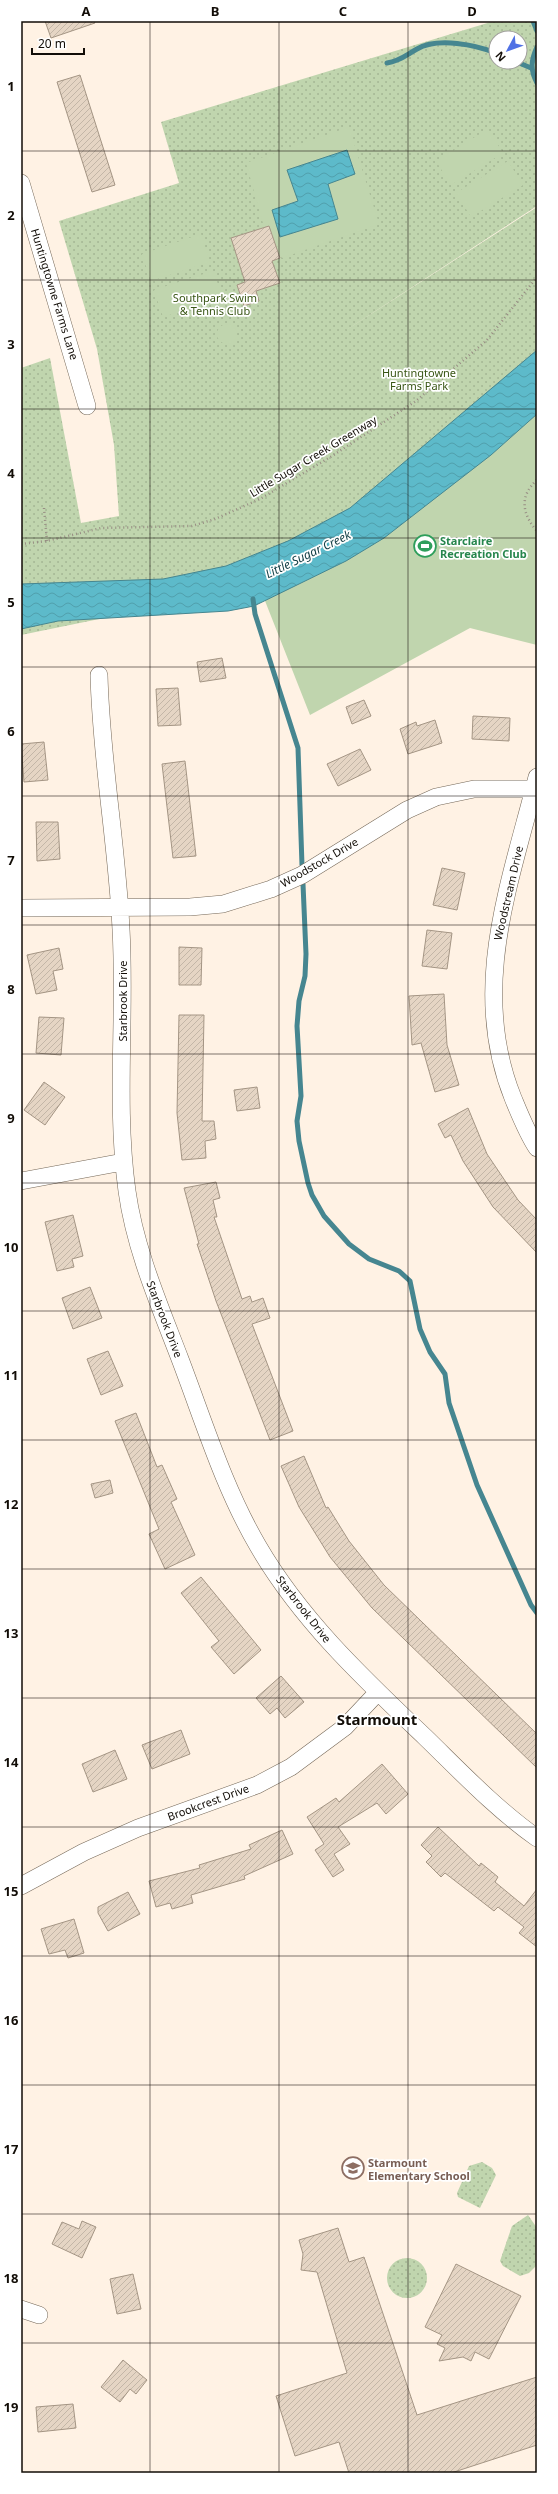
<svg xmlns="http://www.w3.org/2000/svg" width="558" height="2494" font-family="'Noto Sans',sans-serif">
<defs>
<pattern id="grass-dots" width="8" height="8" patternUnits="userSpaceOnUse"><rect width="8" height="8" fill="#c0d5ae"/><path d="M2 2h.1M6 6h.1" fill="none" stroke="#a4b694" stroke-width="1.8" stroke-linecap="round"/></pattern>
<pattern id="water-waves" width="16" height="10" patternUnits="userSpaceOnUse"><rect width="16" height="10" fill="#5dbaca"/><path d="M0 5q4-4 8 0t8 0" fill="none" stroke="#509fac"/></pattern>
<pattern id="building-hatch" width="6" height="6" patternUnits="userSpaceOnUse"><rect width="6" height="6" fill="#e5d5c4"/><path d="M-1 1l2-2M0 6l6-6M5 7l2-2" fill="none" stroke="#c3b6a7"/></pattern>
</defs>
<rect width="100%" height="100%" fill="#fff2e4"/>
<path fill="url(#grass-dots)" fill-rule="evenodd" d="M494 21H537V206L337 336 537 207V376L453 457 202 598 21 635V368L50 358 81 523 119 516 114 445 97 349 59 221 179 183 161 122ZM496 38H520V62H496Z
M482 2162 492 2168 496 2175 480 2208 458 2197 457 2193 469 2166Z
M528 2215 537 2228V2265L529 2273 520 2276 503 2266 500 2261 512 2226Z
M387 2278a20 20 0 1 1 40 0a20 20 0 1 1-40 0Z"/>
<path fill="#c0d5ae" d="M349 127 379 224 282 258 269 226 264 227 246 163Z
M488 129 503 153 451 185 436 161Z
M508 161 523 185 471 217 456 193Z
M201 234 210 262 151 281 142 254Z
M213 271 223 298 163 317 154 290Z
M217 334a10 10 0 1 1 20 0a10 10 0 1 1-20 0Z
M537 376V645L470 628 310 715 254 573 372 518Z"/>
<path fill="url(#water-waves)" stroke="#468690" d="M347 150 355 174 328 184 338 219 280 237 272 210 298 201 287 170Z
M537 350V414L491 455 384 538 346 561 254 606 228 611 58 621 21 629V584L163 579 226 566 288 541 350 508Z"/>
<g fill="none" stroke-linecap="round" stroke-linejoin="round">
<path stroke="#468690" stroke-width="5" d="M533 21 537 31
M537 47C531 60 530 70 537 83
M517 62 531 68
M387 63C400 61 406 55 417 49 438 37 476 45 496 53
M253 599 255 614 298 748 302 865
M303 884 306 954 305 976 299 1001 297 1026 301 1096 297 1121 299 1141 308 1183 312 1195 324 1216 349 1244 369 1259 399 1271 410 1281 420 1329 430 1352 445 1374 449 1403 477 1485 531 1605 537 1613"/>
</g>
<path fill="url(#building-hatch)" stroke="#a49584" d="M45 21H94L95 23 51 38Z
M80 75 115 185 92 192 57 82Z
M269 226 280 258 272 261 280 283 256 291 259 301 244 306 237 285 245 282 231 238Z
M222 658 226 678 200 682 197 662Z
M178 688 181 725 158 726 156 689Z
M364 700 371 716 352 724 346 707Z
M473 716 510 718 509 741 472 739Z
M435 720 442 743 408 754 400 729 416 722 417 726Z
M44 742 48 780 24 782 21 744Z
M360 749 371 770 338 786 327 764Z
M185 761 196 856 173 858 162 764Z
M36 822H58L60 859 37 861Z
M442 868 465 873 457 910 433 905Z
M427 930 452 933 447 969 422 966Z
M179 947 202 948 201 985H179Z
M59 948 63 969 53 971 57 990 36 994 27 955Z
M444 994 447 1045 459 1085 435 1092 421 1043 412 1045 409 996Z
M179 1015H204L202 1121H214L216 1139 205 1141 206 1158 182 1160 177 1113Z
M39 1017 64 1018 61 1055 36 1053Z
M44 1082 65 1097 45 1125 24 1110Z
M257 1087 260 1108 237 1111 234 1090Z
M468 1108 487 1154 518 1200 537 1220V1253L493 1207 463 1161 451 1135 445 1138 438 1124Z
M216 1182 220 1198 213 1200 217 1217H214L239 1290 242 1299 250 1296 252 1302 263 1298 270 1318 252 1324 293 1431 270 1440 216 1301 197 1244H199L184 1188Z
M73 1215 83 1256 72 1259 74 1267 57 1271 45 1222Z
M90 1287 102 1318 73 1329 62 1298Z
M108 1351 123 1386 101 1395 87 1359Z
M136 1413 157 1467 162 1465 177 1499 171 1502 195 1555 165 1569 149 1534 159 1529 115 1421Z
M304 1456 326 1508 328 1507 349 1541 384 1585 537 1734V1768L372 1608 330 1557 299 1507 281 1466Z
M110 1480 113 1493 95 1498 91 1484Z
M201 1577 261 1650 234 1674 211 1647 219 1641 181 1593Z
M281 1676 304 1702 285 1718 277 1708 270 1714 256 1698Z
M181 1730 190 1754 152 1769 142 1745Z
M115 1750 127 1779 93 1792 82 1764Z
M382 1764 408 1794 386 1814 377 1803 338 1827 350 1844 334 1854 344 1870 333 1877 315 1850 324 1844 307 1817 336 1798 339 1802Z
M438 1827 479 1866 481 1863 498 1877 495 1882 524 1906 537 1889V1947L519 1933 524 1927 498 1907 494 1911 445 1873 441 1877 426 1862 432 1856 421 1845Z
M282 1830 293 1854 244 1876 245 1879 191 1895 193 1903 172 1909 170 1903 156 1907 149 1881 200 1868 199 1865 251 1849 249 1845Z
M128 1892 140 1914 108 1931 98 1913V1907Z
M74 1919 84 1953 68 1958 65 1950 49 1954 41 1929Z
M82 2221 96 2227 82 2258 52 2244 62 2222 79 2229Z
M338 2228 349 2262 364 2257 417 2415 537 2377V2445L451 2473H349L339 2442 295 2456 276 2396 347 2373 317 2272 301 2270 303 2254 299 2240Z
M456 2264 521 2296 489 2359 475 2352 471 2361 463 2357 439 2361 445 2348 437 2344 442 2335 425 2327Z
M133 2274 141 2309 117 2314 110 2279Z
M123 2360 147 2380 136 2394 130 2389 120 2402 101 2387Z
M73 2404 76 2428 38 2432 36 2407Z"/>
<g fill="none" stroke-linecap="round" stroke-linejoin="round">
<g stroke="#756858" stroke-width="18">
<path id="street" d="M21 183 87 406
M99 675C101 760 117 844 121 929 126 1016 115 1104 127 1191 135 1249 159 1304 180 1359 204 1422 224 1488 258 1546 301 1620 363 1678 425 1737 461 1772 496 1809 537 1838
M537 777C510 884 469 989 513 1098 520 1115 527 1133 537 1148
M21 908 190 907 223 904 271 889 302 875 407 810 436 797 474 789H537
M21 1181 123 1162
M21 1886 84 1852 138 1828 257 1785 291 1767 345 1727 378 1692
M21 2309 39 2315"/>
</g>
<path stroke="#978d83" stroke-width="2.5" stroke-dasharray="1 3" stroke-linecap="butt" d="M537 480C519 496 522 514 537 531
M44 508 47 541
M21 544 47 541 101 528 192 526 215 519 260 499 332 456 416 401 487 340 537 277"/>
<use href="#street" stroke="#fff" stroke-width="17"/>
</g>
<path fill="none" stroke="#120d07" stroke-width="1" stroke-opacity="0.55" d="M150 21V2473M279 21V2473M408 21V2473M21 151H537M21 280H537M21 409H537M21 538H537M21 667H537M21 796H537M21 925H537M21 1054H537M21 1183H537M21 1311H537M21 1440H537M21 1569H537M21 1698H537M21 1827H537M21 1956H537M21 2085H537M21 2214H537M21 2343H537"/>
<defs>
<g id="stadium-ring" transform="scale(1.15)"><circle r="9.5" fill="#fff" stroke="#2e9e5b" stroke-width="1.5"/><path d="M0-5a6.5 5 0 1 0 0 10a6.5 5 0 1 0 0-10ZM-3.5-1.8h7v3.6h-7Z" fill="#2e9e5b"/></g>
<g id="school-ring" transform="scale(1.15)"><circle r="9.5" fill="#fff" stroke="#8d6e63" stroke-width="1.5"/><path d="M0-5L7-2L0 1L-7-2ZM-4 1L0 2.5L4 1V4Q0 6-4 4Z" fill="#8d6e63"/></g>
</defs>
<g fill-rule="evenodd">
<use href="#stadium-ring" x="425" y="546"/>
<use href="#school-ring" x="353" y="2168"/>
</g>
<g text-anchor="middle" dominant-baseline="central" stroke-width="3.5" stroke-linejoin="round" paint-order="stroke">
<g font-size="11" fill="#120d07" stroke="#fff">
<text transform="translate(55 294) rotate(73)">Huntingtowne Farms Lane</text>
<text transform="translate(313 456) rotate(-31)">Little Sugar Creek Greenway</text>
<text transform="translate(319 862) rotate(-30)">Woodstock Drive</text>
<text transform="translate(508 893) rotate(-77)">Woodstream Drive</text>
<text transform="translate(122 1001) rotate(-90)">Starbrook Drive</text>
<text transform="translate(165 1319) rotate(69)">Starbrook Drive</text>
<text transform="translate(304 1609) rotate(52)">Starbrook Drive</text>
<text transform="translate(208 1802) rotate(-20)">Brookcrest Drive</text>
</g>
<g font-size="11" fill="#385514" stroke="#fff">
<text x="215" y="297">Southpark Swim<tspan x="215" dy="13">&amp; Tennis Club</tspan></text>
<text x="419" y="372">Huntingtowne<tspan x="419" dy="13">Farms Park</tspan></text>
</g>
<g font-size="11" font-weight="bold" fill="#27864d" stroke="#fff" text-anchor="start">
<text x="440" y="540">Starclaire<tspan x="440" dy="13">Recreation Club</tspan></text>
</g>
<g font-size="11" font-weight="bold" fill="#785e54" stroke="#fff" text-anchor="start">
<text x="368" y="2162">Starmount<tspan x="368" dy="13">Elementary School</tspan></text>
</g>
<g font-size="12" font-style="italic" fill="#144047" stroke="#fff">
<text transform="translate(308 554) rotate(-26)">Little Sugar Creek</text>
</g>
<g font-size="15" font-weight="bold" fill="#120d07" stroke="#fff">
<text x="377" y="1719">Starmount</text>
</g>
</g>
<rect width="558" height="2494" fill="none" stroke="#ffffff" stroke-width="44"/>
<g transform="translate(508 50) rotate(229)"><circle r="19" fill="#ffffff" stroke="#a09e9c"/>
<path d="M0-3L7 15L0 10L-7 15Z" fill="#5071e5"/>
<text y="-6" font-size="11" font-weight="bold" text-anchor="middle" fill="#120d07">N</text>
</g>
<path d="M32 48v6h52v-6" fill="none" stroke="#120d07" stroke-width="2"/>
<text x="38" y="48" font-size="12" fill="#120d07" stroke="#ffffff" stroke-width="3" paint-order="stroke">20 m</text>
<rect x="22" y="22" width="514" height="2450" fill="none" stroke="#120d07" stroke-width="1.5"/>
<g font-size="13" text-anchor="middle" font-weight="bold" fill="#120d07">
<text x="86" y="16">A</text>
<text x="215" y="16">B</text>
<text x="343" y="16">C</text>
<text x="472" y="16">D</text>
<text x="11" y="91">1</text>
<text x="11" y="220">2</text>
<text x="11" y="349">3</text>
<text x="11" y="478">4</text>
<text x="11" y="607">5</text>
<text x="11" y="736">6</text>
<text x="11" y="865">7</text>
<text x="11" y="994">8</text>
<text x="11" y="1123">9</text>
<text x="11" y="1252">10</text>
<text x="11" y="1380">11</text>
<text x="11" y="1509">12</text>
<text x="11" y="1638">13</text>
<text x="11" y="1767">14</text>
<text x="11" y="1896">15</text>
<text x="11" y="2025">16</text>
<text x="11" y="2154">17</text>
<text x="11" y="2283">18</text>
<text x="11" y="2412">19</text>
</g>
</svg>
